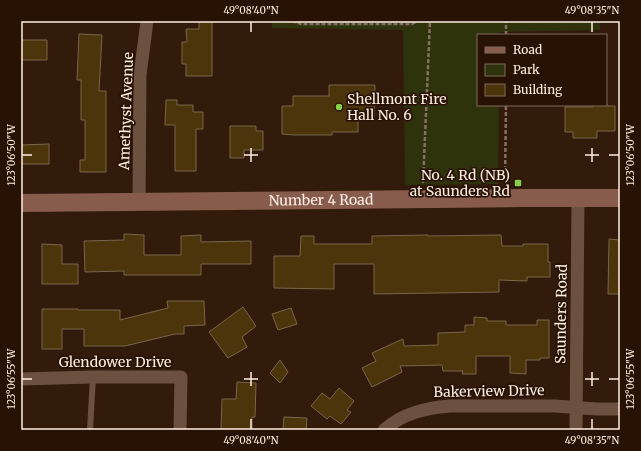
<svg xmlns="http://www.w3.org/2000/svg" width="641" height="451" font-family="Merriweather,serif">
<rect width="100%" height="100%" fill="#321b0b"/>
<path fill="#2f330c" d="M272 21H600V30L500 32 499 35H478V105H499L498 184 405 185 403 30 272 28Z"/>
<path fill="#4c340b" stroke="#78664c" d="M199 21H212V76H186V64H182V42H187L186 29H199Z
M79 34 102 35 99 91H106V172H80V160H85V120H81V80H77Z
M21 40H47V60H21Z
M329 85H375L374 117H358V132H332V135H294L282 134V106H293V96H329Z
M166 100H177V105H193V112H203V129H196V171H175V125H165Z
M593 105H608V106H615V131H597V138H573V132H565V107H593Z
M230 126H256V131H263V150H244V158H230Z
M49 144V164H21V145Z
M124 234 144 235V255H181V236L201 235V242L251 241V264H201V275H124V271L85 272 84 241 124 240Z
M428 235V236L501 235 502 246H523V244H548V262H550V277H527V281L499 280V292L374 294V264H334V289L274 288V256H300L301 236H314V244H372V236Z
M609 239 620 240V294H608Z
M42 244 62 245V264H78V284H42Z
M167 301H204L205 325 184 326V334H175L125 346H84V329H62V349H42V309H78V310H120V320L168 308Z
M243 307 256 326 242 337 247 347 228 358 209 332Z
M291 308 297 324 278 330 272 314Z
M474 317 487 318V321H506V325H537V320H549V358H540V360H526V374L510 373V356H476V374H462L463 371H443L442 365 400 366 402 372 372 387 362 368 376 361 372 353 403 339 404 346 438 345V333L465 332V325H474Z
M280 360 288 372 280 383 270 373Z
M237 382 256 383 255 417H252V430H221L222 399H236Z
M339 388 354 401 347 410 351 412 341 424 330 416 327 419 311 406 322 393 330 399Z
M284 417 307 418 306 430H283Z"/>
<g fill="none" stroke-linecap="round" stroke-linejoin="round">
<path stroke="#857163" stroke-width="2.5" stroke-dasharray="4 2" stroke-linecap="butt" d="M292 21 301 24H412L418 21
M506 35V21
M505 182 506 105
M423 183 430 21"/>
<path stroke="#6c5040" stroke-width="6" d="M90 430 93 377"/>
<path stroke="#6c5040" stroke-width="13" d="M139 202 140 75 147 21
M21 379 93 377H181L180 430
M384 430C403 413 426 408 450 406H555L596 409H620
M576 430 578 198"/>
<path stroke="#875c4d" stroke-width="18" id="s1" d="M21 203 523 198H620"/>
</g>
<path fill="none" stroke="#ffeee4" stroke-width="1.5" d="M251 22V32M592 22V32M251 148V162M592 148V162M22 155H32M244 155H258M585 155H599M609 155H619M251 372V386M592 372V386M22 379H32M244 379H258M585 379H599M609 379H619M251 419V429M592 419V429"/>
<g fill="#88cf49" stroke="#281203" stroke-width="1.5">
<circle cx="339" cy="107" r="4"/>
<rect x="514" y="179" width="8" height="8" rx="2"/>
</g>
<g text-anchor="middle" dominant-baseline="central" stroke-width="3.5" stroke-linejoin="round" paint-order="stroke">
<g font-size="14" fill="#ffeee4" stroke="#281203" text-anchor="start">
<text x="347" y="99">Shellmont Fire<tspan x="347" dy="16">Hall No. 6</tspan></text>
<text x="510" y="175" text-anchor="end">No. 4 Rd (NB)<tspan x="510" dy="16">at Saunders Rd</tspan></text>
</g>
<g font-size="14" fill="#ffeee4" stroke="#281203">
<text transform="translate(126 111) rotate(-88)">Amethyst Avenue</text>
<text stroke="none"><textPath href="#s1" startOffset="300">Number 4 Road</textPath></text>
<text transform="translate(561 314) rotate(-89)">Saunders Road</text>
<text x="115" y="362">Glendower Drive</text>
<text transform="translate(489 391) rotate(-1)">Bakerview Drive</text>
</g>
</g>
<rect width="641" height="451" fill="none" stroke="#281203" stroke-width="44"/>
<rect x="477" y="34" width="130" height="72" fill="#281203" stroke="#7e6a5d"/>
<rect x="485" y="47" width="20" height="6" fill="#875c4d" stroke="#7e6a5d"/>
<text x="513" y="54" font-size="12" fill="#ffeee4">Road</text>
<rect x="485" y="64" width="20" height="12" fill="#2f330c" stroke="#7e6a5d"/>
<text x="513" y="74" font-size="12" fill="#ffeee4">Park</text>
<rect x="485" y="84" width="20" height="12" fill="#4c340b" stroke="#7e6a5d"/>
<text x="513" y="94" font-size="12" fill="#ffeee4">Building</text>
<rect x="22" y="22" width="597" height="407" fill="none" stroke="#ffeee4" stroke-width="1.5"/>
<g font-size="10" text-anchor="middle" fill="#ffeee4">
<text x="251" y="14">49°08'40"N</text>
<text x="592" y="14">49°08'35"N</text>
<text transform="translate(630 155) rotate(-90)" y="4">123°06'50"W</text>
<text transform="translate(11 155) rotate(-90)" y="4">123°06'50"W</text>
<text transform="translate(630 379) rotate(-90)" y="4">123°06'55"W</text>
<text transform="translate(11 379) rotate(-90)" y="4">123°06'55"W</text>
<text x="251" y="444">49°08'40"N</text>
<text x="592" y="444">49°08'35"N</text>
</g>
</svg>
